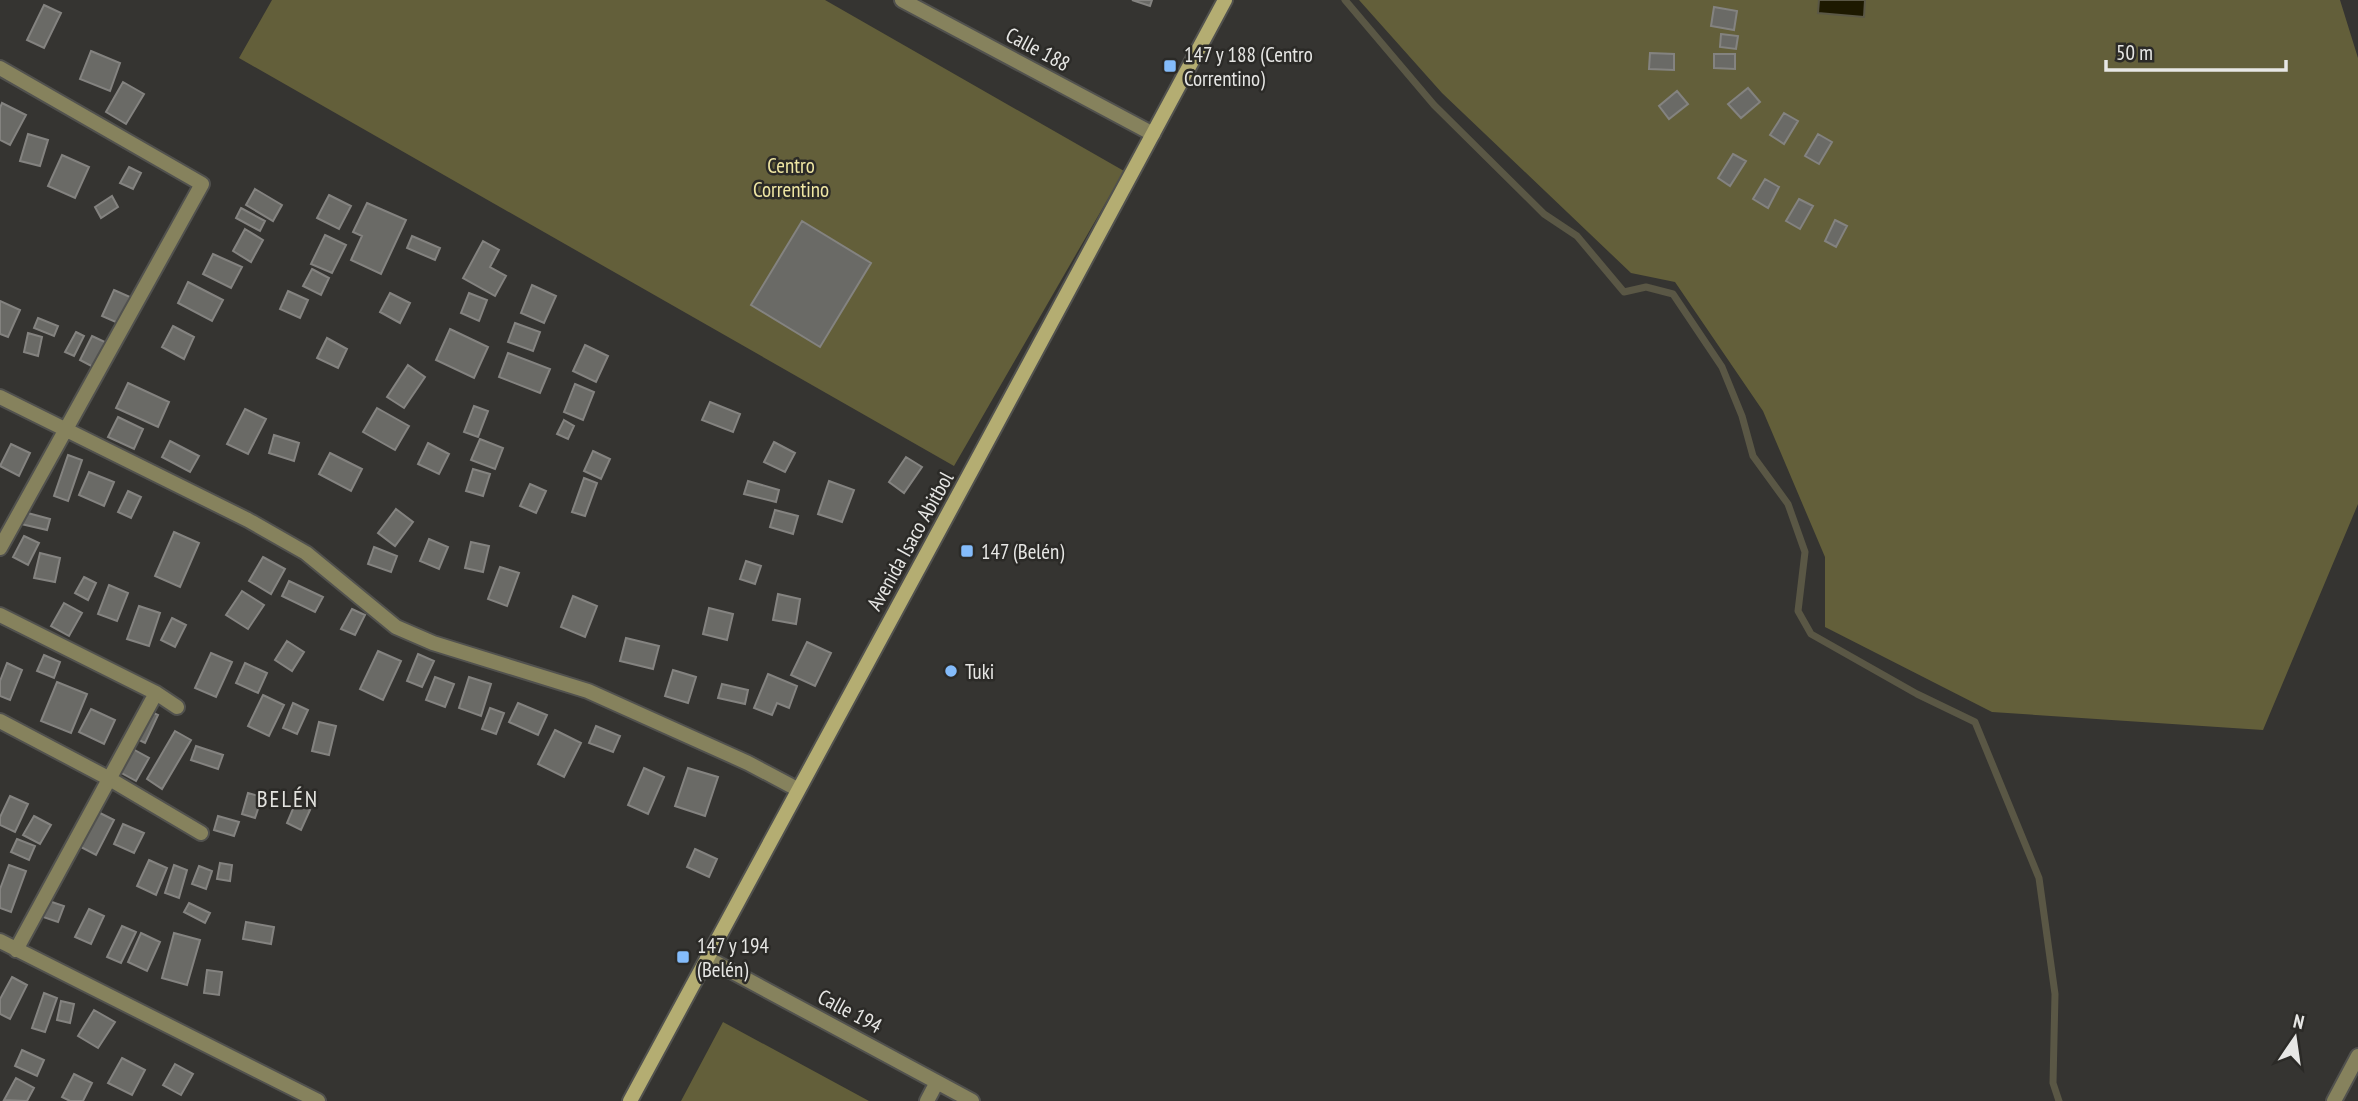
<svg xmlns="http://www.w3.org/2000/svg" width="2358" height="1101" font-family="'PT Sans Narrow',sans-serif">
<rect width="100%" height="100%" fill="#353431"/>
<path fill="#635f3a" d="M272 0H825L1124 171 954 466 239 58Z
M1359 0H2340L2358 58V504L2263 730 1992 712 1825 627V557L1763 411 1675 282 1631 273 1442 93Z
M723 1022 869 1101H681Z"/>
<path fill="#1d1900" stroke="#5a5745" stroke-width="2" d="M1819 0H1865L1864 17 1818 13Z"/>
<g fill="none" stroke-linecap="round" stroke-linejoin="round">
<path stroke="#5a5745" stroke-width="7" d="M1345 0 1434 105 1544 214 1577 236 1624 292 1646 287 1673 294 1722 367 1742 416 1753 456 1788 504 1805 552 1798 611 1811 634 1917 694 1975 722 2039 878 2055 994 2053 1083 2059 1101"/>
</g>
<path fill="#6a6a66" stroke="#848380" stroke-width="2" d="M1132 0H1152L1150 6Z
M44 5 61 13 44 48 27 40Z
M1714 7 1737 11 1734 30 1711 26Z
M1721 34 1738 36 1736 49 1720 47Z
M91 51 120 63 110 91 80 79Z
M1650 53 1674 54V70L1649 69Z
M1714 54H1735V69L1714 68Z
M123 82 144 94 126 124 106 112Z
M1748 88 1760 102 1741 118 1728 104Z
M1677 91 1688 104 1669 119 1659 106Z
M2 103 26 115 10 145 0 140V108Z
M1784 113 1798 121 1784 144 1770 135Z
M28 134 48 140 40 166 20 161Z
M1818 134 1832 142 1819 164 1805 156Z
M1733 154 1746 161 1730 186 1718 178Z
M62 155 89 167 75 198 48 186Z
M129 167 141 173 133 189 120 183Z
M1765 179 1779 187 1768 208 1753 199Z
M255 189 282 205 273 221 246 205Z
M329 195 351 206 339 229 317 218Z
M112 196 118 207 101 218 95 207Z
M1799 199 1813 206 1800 229 1786 221Z
M367 203 406 220 381 274 351 260 362 236 353 232Z
M241 208 265 221 260 231 236 218Z
M1835 220 1847 226 1836 247 1825 241Z
M802 221 871 263 820 347 751 305Z
M245 229 263 240 251 262 233 251Z
M325 235 346 245 332 273 311 264Z
M412 236 440 248 435 260 407 248Z
M483 241 499 250 490 267 506 276 495 296 463 278Z
M213 254 242 267 231 288 203 274Z
M312 269 329 278 321 295 303 286Z
M188 282 223 300 212 321 178 303Z
M532 285 556 296 544 323 521 313Z
M114 290 130 297 118 323 102 316Z
M288 291 308 300 300 318 280 309Z
M390 293 410 303 400 323 380 312Z
M469 293 487 300 479 321 461 313Z
M0 301 20 310 8 337 0 334Z
M38 318 58 326 54 336 34 328Z
M515 323 540 332 533 351 508 342Z
M173 326 194 337 184 359 162 347Z
M450 329 488 347 474 378 436 360Z
M76 332 84 336 74 356 65 352Z
M28 333 42 337 38 356 24 352Z
M92 336 107 343 95 368 80 360Z
M327 338 347 349 338 368 317 358Z
M585 345 608 356 596 382 573 371Z
M508 353 550 369 540 393 499 377Z
M408 365 425 377 404 408 387 397Z
M128 383 169 402 158 427 116 408Z
M575 384 594 392 583 420 564 412Z
M710 402 740 414 733 432 702 420Z
M474 406 488 411 478 437 464 432Z
M377 408 409 426 395 450 363 432Z
M245 409 266 419 248 454 227 444Z
M118 417 143 429 134 449 108 437Z
M564 420 574 426 568 439 557 434Z
M274 435 299 443 294 461 269 453Z
M480 439 503 448 495 469 471 460Z
M170 441 199 456 190 472 162 457Z
M774 442 795 453 785 472 764 462Z
M428 443 449 454 439 474 418 464Z
M11 444 30 453 19 476 0 466Z
M593 451 610 459 601 479 584 471Z
M330 453 362 469 351 491 319 474Z
M68 455 82 460 68 501 54 496Z
M906 457 922 467 904 493 889 482Z
M473 469 490 474 483 496 466 491Z
M89 472 114 482 104 506 79 495Z
M584 478 597 483 585 516 572 512Z
M748 481 779 490 776 502 744 494Z
M829 481 854 490 842 522 818 514Z
M530 484 546 491 536 513 520 506Z
M128 491 141 497 131 518 118 512Z
M396 509 413 522 395 546 378 533Z
M775 510 798 516 793 534 770 527Z
M24 512 50 519 47 530 21 524Z
M174 532 199 543 180 587 155 576Z
M24 536 39 543 28 565 13 557Z
M429 539 448 547 439 569 420 561Z
M471 542 489 546 483 572 465 568Z
M374 547 397 556 391 572 368 564Z
M40 553 60 558 55 582 34 578Z
M263 557 285 569 271 594 249 581Z
M746 561 761 566 755 584 740 579Z
M500 567 519 573 507 606 488 599Z
M84 577 96 583 88 600 75 593Z
M289 581 323 597 315 612 282 596Z
M109 585 128 593 117 621 98 614Z
M242 591 264 605 248 629 226 615Z
M778 594 800 599 796 624 773 620Z
M573 596 597 606 585 637 561 627Z
M64 603 82 613 69 636 51 626Z
M139 606 160 613 149 646 127 639Z
M709 608 733 614 727 640 703 634Z
M352 609 365 615 355 635 341 629Z
M172 618 186 625 175 647 161 640Z
M626 638 659 646 653 669 620 661Z
M287 641 304 652 292 671 275 660Z
M807 642 831 653 815 686 791 675Z
M378 651 401 661 383 700 360 689Z
M211 653 232 662 216 697 195 688Z
M418 654 434 661 422 687 407 681Z
M44 655 60 662 54 678 37 671Z
M7 663 22 670 10 700 0 696V681Z
M245 663 267 673 258 693 236 683Z
M673 670 696 677 688 703 665 696Z
M768 674 797 686 789 708 777 703 772 715 754 708Z
M435 677 454 684 445 707 426 700Z
M469 677 491 684 481 716 459 708Z
M57 682 87 694 71 733 41 721Z
M722 684 748 690 745 704 718 698Z
M263 695 284 705 269 736 248 726Z
M293 703 308 710 297 734 283 728Z
M518 703 547 715 538 735 509 722Z
M490 708 504 713 496 734 482 729Z
M91 709 115 720 104 744 79 732Z
M149 711 158 715 145 743 135 738Z
M319 722 336 726 329 755 312 751Z
M596 726 620 736 613 752 589 743Z
M555 730 581 743 564 777 538 764Z
M175 731 191 740 162 789 147 779Z
M196 746 223 755 218 769 191 760Z
M131 748 149 758 136 781 118 771Z
M644 768 664 777 648 814 628 805Z
M688 768 718 777 705 816 675 806Z
M248 793 262 797 255 818 242 814Z
M10 796 28 804 15 832 0 825V817Z
M295 804 310 810 301 830 287 823Z
M96 811 114 820 96 855 79 846Z
M34 816 51 825 40 844 23 835Z
M218 816 239 822 234 836 214 830Z
M123 824 144 833 134 853 114 844Z
M17 839 35 846 29 860 11 852Z
M695 849 717 859 709 877 687 867Z
M149 860 167 868 156 895 137 886Z
M220 863 232 865 230 881 217 879Z
M9 865 26 871 11 912 0 908V889Z
M174 865 187 870 179 898 165 893Z
M199 866 212 871 206 889 192 884Z
M46 900 64 906 58 922 40 916Z
M189 903 210 913 205 923 184 912Z
M89 909 104 916 91 944 75 937Z
M246 922 274 927 271 944 243 939Z
M122 926 136 932 121 963 107 957Z
M141 933 160 942 147 971 128 962Z
M174 933 200 940 187 985 162 978Z
M207 970 222 972 219 995 204 993Z
M12 977 27 985 10 1019 0 1014V999Z
M44 993 57 998 45 1032 32 1028Z
M61 1001 74 1004 70 1023 57 1020Z
M94 1010 115 1022 98 1048 78 1036Z
M22 1050 44 1060 37 1076 15 1066Z
M122 1058 145 1070 132 1095 108 1083Z
M175 1064 193 1074 181 1095 163 1085Z
M74 1074 92 1083 83 1101H70L62 1097Z
M16 1078 34 1088 27 1101 4 1100Z"/>
<g fill="none" stroke-linecap="round" stroke-linejoin="round">
<g stroke="#51514e" stroke-width="18">
<path id="minor" d="M902 0 1153 134
M0 68 202 184 0 548
M0 397 248 520 306 553 396 627 433 643 588 691 748 763 797 789
M0 615 156 693 177 707
M0 721 108 778 201 833
M0 941 318 1101
M16 950 156 693
M707 958 972 1101
M927 1101 937 1082
M2334 1101 2358 1056"/>
</g>
<g stroke="#51514e" stroke-width="18">
<path id="secondary" d="M630 1101C827 734 1029 368 1225 0"/>
</g>
<use href="#minor" stroke="#86825d" stroke-width="14"/>
<use href="#secondary" stroke="#b4ad72" stroke-width="14"/>
</g>
<g fill="#84bcfb" stroke="#2b2a27" stroke-width="2.5">
<rect x="1163" y="59" width="14" height="14" rx="3.5"/>
<rect x="960" y="544" width="14" height="14" rx="3.5"/>
<circle cx="951" cy="671" r="7"/>
<rect x="676" y="950" width="14" height="14" rx="3.5"/>
</g>
<g text-anchor="middle" dominant-baseline="central" stroke-width="5" stroke-linejoin="round" paint-order="stroke">
<g font-size="21" fill="#e7e7e5" stroke="#2b2a27">
<text transform="translate(1038 49) rotate(28)">Calle 188</text>
<text transform="translate(910 541) rotate(-61)">Avenida Isaco Abitbol</text>
<text transform="translate(850 1011) rotate(28)">Calle 194</text>
</g>
<g font-size="21" fill="#e7e7e5" stroke="#2b2a27" text-anchor="start">
<text x="1184" y="54">147 y 188 (Centro<tspan x="1184" dy="24">Correntino)</tspan></text>
<text x="981" y="551">147 (Belén)</text>
<text x="965" y="671">Tuki</text>
<text x="697" y="945">147 y 194<tspan x="697" dy="24">(Belén)</tspan></text>
</g>
<g font-size="21" fill="#efe6a3" stroke="#2b2a27">
<text x="791" y="165">Centro<tspan x="791" dy="24">Correntino</tspan></text>
</g>
<g font-size="23" letter-spacing="2" fill="#e3e3df" stroke="#2b2a27">
<text x="288" y="798">BELÉN</text>
</g>
</g>
<g transform="translate(2295 1038) rotate(13)" stroke="#2b2a27" stroke-width="5" paint-order="stroke">
<path d="M0-5L12 26L0 18L-12 26Z" fill="#e7e7e5"/>
<text y="-10" font-size="19" font-weight="bold" text-anchor="middle" fill="#e7e7e5">N</text>
</g>
<path d="M2106 60v10h180v-10" fill="none" stroke="#e7e7e5" stroke-width="3.5"/>
<text x="2116" y="60" font-size="21" fill="#e7e7e5" stroke="#2b2a27" stroke-width="5" paint-order="stroke">50 m</text>
</svg>
